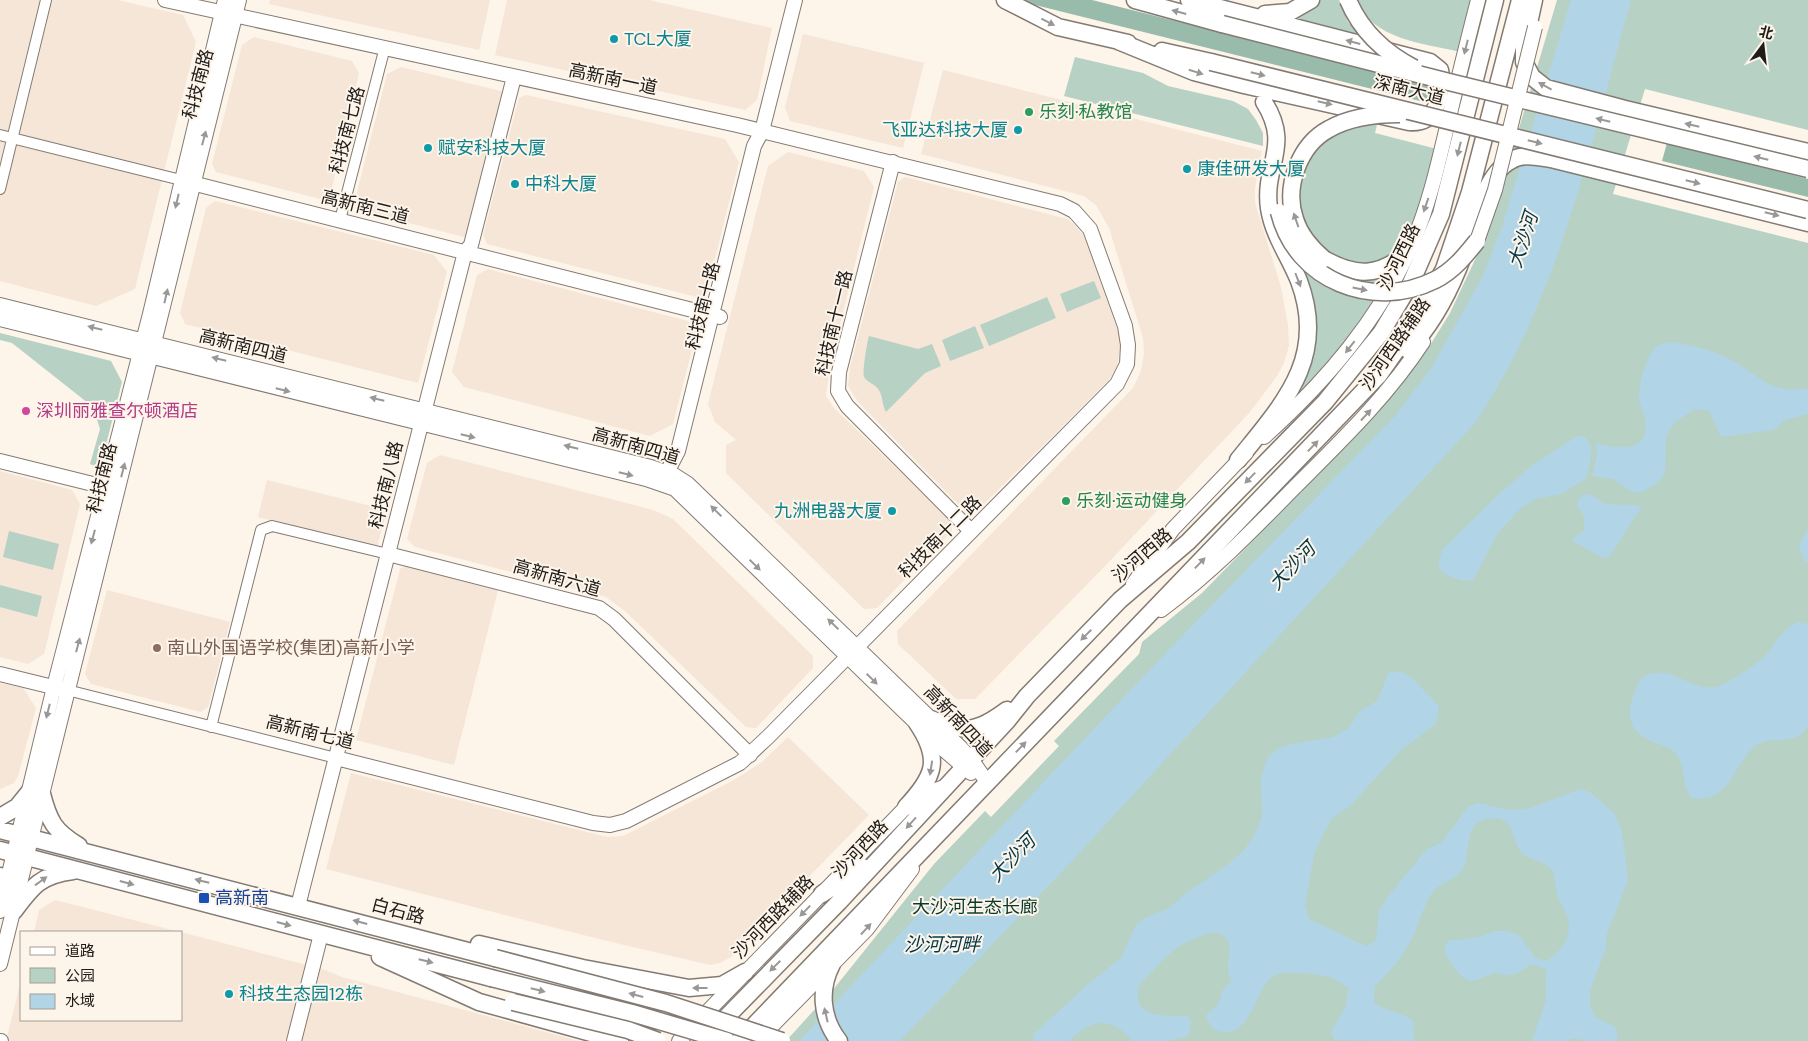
<svg xmlns="http://www.w3.org/2000/svg" width="1808" height="1041" font-family="'DM Sans','Noto Sans SC',sans-serif">
<rect width="100%" height="100%" fill="#fdf4ea"/>
<path fill="#f5e6d7" d="M0 0H117L183 15 196 42 135 289 96 306 0 281Z
M270 0H490L479 50 269 4Z
M507 0H649L772 28 757 100 745 110 495 55Z
M803 34 924 63 903 148 790 121 785 107Z
M254 37 352 61 359 73 330 195 324 200 216 172 212 164 242 45Z
M401 67 505 92 468 238 358 210 354 204 387 74Z
M943 70 1262 151 1255 189V203L1281 287 1288 325 1289 346 1284 363 1277 376 1250 412 1106 565 975 699H956L898 644 897 631 1133 388 1141 371 1144 353 1143 338 1109 228 1096 205 1084 196 921 154Z
M526 95 725 139 739 162 707 291 697 297 487 244 483 235 519 98Z
M788 152 864 171 874 187 830 365 826 396 834 408 951 521 952 531 877 608 864 609 726 473V445L736 440 715 422 708 404 768 166Z
M905 177 1067 219 1074 224 1084 236 1121 340 1117 367 1108 381 978 510 965 511 859 403 848 386 850 368 898 182Z
M215 201 434 255 447 272 418 383 185 324 180 313 206 208Z
M488 269 688 321 697 330 673 424 650 436 464 387 452 372 477 275Z
M440 455 653 510 673 519 813 656V668L756 728 746 727 625 611 606 597 415 547 407 539 427 463Z
M0 471 72 490 80 504 44 654 28 664 0 657Z
M267 480 387 510 377 547 258 517Z
M410 563 499 586 454 765 356 740 400 569Z
M107 590 230 622 208 707 201 712 91 684 85 674Z
M0 683 23 688 36 708 18 776 14 783 0 789Z
M788 737 869 815 731 957 720 963 710 965 599 939 326 869 351 773 607 837 623 836 734 780 762 762Z
M55 900 180 932H34L39 910Z
M181 932 325 970 342 977 579 1041H6L21 981V1020H181Z"/>
<path fill="#b7d1c5" d="M1316 0H1339L1348 22 1367 42 1284 20Z
M1356 0H1473L1460 52C1423 43 1373 40 1356 0Z
M1557 0H1808V130L1645 89 1613 194 1808 243V1041H786L836 986 934 864 985 811 991 817 1059 746 1054 741 1139 654 1142 642 1202 593 1374 417 1410 373 1432 342 1450 313 1480 249 1504 179Z
M1075 57 1143 73 1168 86 1233 101 1248 109 1256 120 1263 133V146L1064 96Z
M1378 120 1375 133 1437 149 1416 222 1398 253 1379 266 1346 264 1318 246 1300 217 1296 189 1312 148 1340 130Z
M1294 241 1342 277 1360 280 1390 279 1363 324 1288 411 1302 388 1308 369V287Z
M1094 281 1101 298 1067 312 1060 294Z
M1047 297 1056 318 989 346 980 325Z
M975 326 984 348 950 361 942 340Z
M0 333 111 361 122 382 100 468 90 464 100 429 93 407 12 343 0 340Z
M869 336 918 349 932 344 941 366 925 373 886 412C882 405 883 397 879 390 875 384 868 383 864 377 862 375 867 341 869 336Z
M9 531 59 544 53 570 3 557Z
M0 585 42 596 37 617 0 607Z"/>
<path fill="#99bbab" d="M1015 0H1092L1434 86 1428 103Z
M1667 143 1808 179V197L1662 161Z"/>
<path fill="#b1d5e6" d="M1571 0H1631C1590 145 1560 298 1474 424L1072 861 900 1041H799L1161 658 1396 415 1432 367 1483 276 1502 227Z
M1669 342C1688 345 1707 348 1725 357 1758 372 1768 396 1808 388V414L1785 420 1775 429 1767 431 1721 437 1709 411 1695 409 1675 422 1666 437 1665 473 1659 482 1640 493 1632 492 1613 479 1592 476 1597 456 1596 443C1612 448 1645 454 1646 427 1646 418 1641 408 1639 400 1638 389 1646 356 1655 348 1658 345 1665 343 1669 342Z
M1583 436C1598 446 1589 465 1586 479L1561 494 1535 499 1521 508 1498 533 1473 580C1462 583 1445 576 1438 567L1442 550 1498 495 1531 466 1576 437Z
M1584 494 1591 495 1606 504 1642 506 1609 557 1603 558 1573 541V538L1584 530V516L1577 505 1579 499Z
M1808 529V563L1804 560 1799 546Z
M1797 622 1808 624V726C1793 750 1770 732 1753 748 1731 769 1730 803 1691 798 1682 785 1685 767 1677 755 1672 748 1665 746 1658 744 1625 731 1625 714 1638 684 1642 674 1654 672 1664 673 1684 676 1700 694 1722 685 1732 680 1759 663 1766 655 1778 641 1779 632 1797 622Z
M1389 672H1402L1412 678 1439 706 1436 724 1402 749 1351 805 1331 819 1314 854 1305 905 1309 919 1366 946 1376 940 1379 910 1390 894 1427 849 1441 843 1468 807 1478 803 1510 810 1527 809 1581 789 1591 793 1614 813 1622 831 1628 880 1607 934 1606 948 1590 991V1006L1595 1017 1615 1027 1618 1036 1616 1041H1588L1572 1038 1568 1041H1532L1546 1000V969L1531 964C1523 970 1517 976 1506 975 1502 975 1499 972 1495 973 1488 974 1483 978 1476 980 1461 984 1449 960 1444 949L1448 941 1479 937 1495 931H1507L1519 935 1535 958 1546 961C1565 949 1575 932 1565 911 1563 906 1560 902 1558 897 1554 886 1558 874 1548 866 1540 860 1528 860 1521 852 1510 838 1516 814 1487 819 1465 823 1470 848 1465 864 1460 880 1442 880 1432 893 1423 906 1419 924 1412 938 1404 955 1389 973 1375 986L1374 1002C1388 1014 1399 1010 1413 1021L1414 1041 1334 1040 1331 1032 1346 1006 1348 988C1343 985 1338 980 1332 978 1323 974 1284 970 1275 975 1255 986 1253 1034 1224 1032 1213 1031 1209 1025 1206 1015L1219 1004 1221 993 1231 980C1220 956 1242 947 1218 932 1176 940 1168 955 1140 984 1127 1018 1167 1016 1188 1016L1191 1022 1188 1036 1167 1041H1132C1111 1015 1090 1019 1069 1041H1034L1033 1035 1088 984 1121 958 1136 925 1145 918 1169 908 1189 891 1230 863 1245 849 1256 832 1262 816 1261 779 1267 759 1277 749 1292 744 1333 737 1349 728 1359 712 1377 701Z"/>
<g fill="none" stroke-linecap="round" stroke-linejoin="round">
<g stroke="#837b73" stroke-width="12">
<path id="street" d="M0 135 181 180
M0 189 46 0
M340 220 385 47
M67 690 336 758
M211 727 261 530 272 526 388 554"/>
</g>
<g stroke="#837b73" stroke-width="16">
<path id="secondary" d="M165 0 737 125 1060 204 1074 211 1090 229 1125 326 1128 345 1127 364 1117 384 768 737 740 763 626 821 610 825 593 823 336 758
M893 162 839 372 838 391 847 406 971 531
M184 181 720 317
M0 305 651 467 674 475 688 484 960 747 971 759 987 782
M0 319 646 479 675 489 943 749 971 773
M1264 437C1325 382 1380 319 1413 242 1430 202 1439 160 1449 118 1458 79 1468 39 1478 0
M0 461 113 489
M663 480 678 451 754 146 762 131 795 0
M388 554 599 608 614 619 750 755
M1133 584 1173 529 1246 453
M1161 610C1211 573 1252 531 1295 487 1341 441 1387 397 1423 342
M0 674 61 689
M298 906 465 252 471 245 514 77
M0 911 54 687 150 314 225 0
M0 964 239 0
M758 1040 867 929 912 869
M0 1041H1
M294 1041 321 934
M679 1041 906 807 924 794 944 787"/>
</g>
<g stroke="#837b73" stroke-width="19">
<path id="primary" d="M1005 0 1058 27 1128 43
M1135 0 1222 24
M1534 0 1524 46V62L1532 77 1546 88 1625 109 1808 152
M1265 14 1290 12 1311 0
M1118 41 1194 72 1244 85 1409 122C1436 124 1441 100 1441 76L1440 70 1430 62 1189 0
M1162 51 1211 62
M1324 259C1356 277 1379 277 1408 252
M1408 350C1430 327 1446 298 1458 269 1471 239 1481 177 1510 161 1522 153 1537 157 1551 159L1808 223
M1238 460C1283 404 1328 358 1299 281 1289 256 1273 235 1269 208 1263 165 1292 146 1264 102
M931 719C967 733 976 733 1007 710
M42 794C49 821 54 831 79 846
M906 807C934 777 942 760 917 723
M0 817 17 807 30 791
M0 830 495 958
M0 850 491 978
M0 876 5 893
M822 894 863 867
M14 911C32 887 40 875 73 871
M479 944 583 968 689 988 722 985 745 972
M380 957 479 1002 620 1041
M832 964C819 989 821 1018 839 1041
M703 1041 839 902 1007 721 1027 696 1120 600 1188 542 1325 402 1381 333 1411 283 1441 214 1495 0
M739 1041 1379 375 1412 328 1444 269 1470 192 1520 0"/>
</g>
<use href="#street" stroke="#fff" stroke-width="10"/>
<use href="#secondary" stroke="#fff" stroke-width="14"/>
<use href="#primary" stroke="#fff" stroke-width="16"/>
<g stroke="#837b73" stroke-width="16" stroke-linecap="butt">
<path id="secondary-bridge" d="M1477 241 1495 190 1535 27"/>
</g>
<g stroke="#837b73" stroke-width="19" stroke-linecap="butt">
<path id="primary-bridge" d="M1348 0C1361 31 1385 53 1414 68
M1222 24 1449 82 1808 169
M1211 62 1808 210
M1279 212C1296 281 1373 311 1435 280 1453 271 1465 256 1477 241
M1324 259C1311 248 1300 236 1295 219 1284 187 1299 145 1329 129 1350 117 1376 114 1400 114
M495 958 666 1003 782 1041
M491 978 632 1013 727 1041
M513 1002 628 1030 658 1041"/>
</g>
<use href="#secondary-bridge" stroke="#fff" stroke-width="14"/>
<use href="#primary-bridge" stroke="#fff" stroke-width="16"/>
</g>
<defs><path id="oneway-solid" d="M-6-.8H1V-3.2L6.5 0L1 3.2V.8H-6Z" transform="scale(1.25)"/></defs>
<g fill="#9a9897">
<use href="#oneway-solid" transform="translate(1179 12) rotate(-165)"/>
<use href="#oneway-solid" transform="translate(1048 22) rotate(27)"/>
<use href="#oneway-solid" transform="translate(1353 42) rotate(-165)"/>
<use href="#oneway-solid" transform="translate(1466 47) rotate(104)"/>
<use href="#oneway-solid" transform="translate(1196 72) rotate(17)"/>
<use href="#oneway-solid" transform="translate(1258 74) rotate(14)"/>
<use href="#oneway-solid" transform="translate(1545 86) rotate(-151)"/>
<use href="#oneway-solid" transform="translate(1325 103) rotate(13)"/>
<use href="#oneway-solid" transform="translate(1603 120) rotate(-166)"/>
<use href="#oneway-solid" transform="translate(1692 125) rotate(-167)"/>
<use href="#oneway-solid" transform="translate(204 138) rotate(-75)"/>
<use href="#oneway-solid" transform="translate(1535 142) rotate(14)"/>
<use href="#oneway-solid" transform="translate(1459 149) rotate(104)"/>
<use href="#oneway-solid" transform="translate(1761 158) rotate(-166)"/>
<use href="#oneway-solid" transform="translate(1693 182) rotate(14)"/>
<use href="#oneway-solid" transform="translate(177 201) rotate(103)"/>
<use href="#oneway-solid" transform="translate(1426 205) rotate(109)"/>
<use href="#oneway-solid" transform="translate(1772 214) rotate(14)"/>
<use href="#oneway-solid" transform="translate(1296 220) rotate(-109)"/>
<use href="#oneway-solid" transform="translate(1298 280) rotate(69)"/>
<use href="#oneway-solid" transform="translate(1360 289) rotate(11)"/>
<use href="#oneway-solid" transform="translate(166 296) rotate(-77)"/>
<use href="#oneway-solid" transform="translate(95 328) rotate(-166)"/>
<use href="#oneway-solid" transform="translate(1350 347) rotate(128)"/>
<use href="#oneway-solid" transform="translate(219 359) rotate(-166)"/>
<use href="#oneway-solid" transform="translate(283 390) rotate(14)"/>
<use href="#oneway-solid" transform="translate(377 399) rotate(-166)"/>
<use href="#oneway-solid" transform="translate(1366 415) rotate(-47)"/>
<use href="#oneway-solid" transform="translate(468 436) rotate(14)"/>
<use href="#oneway-solid" transform="translate(1313 446) rotate(-46)"/>
<use href="#oneway-solid" transform="translate(571 447) rotate(-166)"/>
<use href="#oneway-solid" transform="translate(123 470) rotate(-76)"/>
<use href="#oneway-solid" transform="translate(626 474) rotate(14)"/>
<use href="#oneway-solid" transform="translate(1250 478) rotate(134)"/>
<use href="#oneway-solid" transform="translate(716 511) rotate(-136)"/>
<use href="#oneway-solid" transform="translate(93 537) rotate(105)"/>
<use href="#oneway-solid" transform="translate(1200 563) rotate(-46)"/>
<use href="#oneway-solid" transform="translate(755 565) rotate(44)"/>
<use href="#oneway-solid" transform="translate(833 624) rotate(-136)"/>
<use href="#oneway-solid" transform="translate(1086 635) rotate(135)"/>
<use href="#oneway-solid" transform="translate(78 645) rotate(-75)"/>
<use href="#oneway-solid" transform="translate(872 679) rotate(44)"/>
<use href="#oneway-solid" transform="translate(48 711) rotate(104)"/>
<use href="#oneway-solid" transform="translate(1021 747) rotate(-46)"/>
<use href="#oneway-solid" transform="translate(931 768) rotate(99)"/>
<use href="#oneway-solid" transform="translate(911 823) rotate(132)"/>
<use href="#oneway-solid" transform="translate(41 881) rotate(-36)"/>
<use href="#oneway-solid" transform="translate(202 881) rotate(-166)"/>
<use href="#oneway-solid" transform="translate(127 883) rotate(15)"/>
<use href="#oneway-solid" transform="translate(805 911) rotate(134)"/>
<use href="#oneway-solid" transform="translate(360 922) rotate(-165)"/>
<use href="#oneway-solid" transform="translate(284 924) rotate(15)"/>
<use href="#oneway-solid" transform="translate(866 929) rotate(-47)"/>
<use href="#oneway-solid" transform="translate(426 961) rotate(14)"/>
<use href="#oneway-solid" transform="translate(775 966) rotate(135)"/>
<use href="#oneway-solid" transform="translate(700 988) rotate(180)"/>
<use href="#oneway-solid" transform="translate(538 990) rotate(14)"/>
<use href="#oneway-solid" transform="translate(636 995) rotate(-165)"/>
<use href="#oneway-solid" transform="translate(826 1015) rotate(-103)"/>
</g>
<g fill="#0f9aa8" stroke="#fdf4ea" stroke-width="2">
<circle cx="614" cy="39" r="5"/>
<circle cx="1018" cy="130" r="5"/>
<circle cx="428" cy="148" r="5"/>
<circle cx="1187" cy="169" r="5"/>
<circle cx="515" cy="184" r="5"/>
<circle cx="892" cy="511" r="5"/>
<circle cx="229" cy="994" r="5"/>
</g>
<g fill="#2e9e5b" stroke="#fdf4ea" stroke-width="2">
<circle cx="1029" cy="112" r="5"/>
<circle cx="1066" cy="501" r="5"/>
</g>
<circle fill="#d1479c" stroke="#fdf4ea" stroke-width="2" cx="26" cy="411" r="5"/>
<circle fill="#8d6e63" stroke="#fdf4ea" stroke-width="2" cx="157" cy="648" r="5"/>
<rect fill="#1a4fb4" stroke="#fdf4ea" stroke-width="2" x="198" y="892" width="12" height="12" rx="2.5"/>
<g text-anchor="middle" dominant-baseline="central" stroke-width="4" stroke-linejoin="round" paint-order="stroke">
<g font-size="18" fill="#0d838f" stroke="#fdf4ea" text-anchor="start">
<text x="624" y="39">TCL大厦</text>
<text x="1008" y="130" text-anchor="end">飞亚达科技大厦</text>
<text x="438" y="148">赋安科技大厦</text>
<text x="1197" y="169">康佳研发大厦</text>
<text x="525" y="184">中科大厦</text>
<text x="882" y="511" text-anchor="end">九洲电器大厦</text>
<text x="239" y="994">科技生态园12栋</text>
</g>
<g font-size="18" fill="#1e1b18" stroke="#fdf4ea">
<text transform="translate(613 79) rotate(12)">高新南一道</text>
<text transform="translate(198 84) rotate(-75)">科技南路</text>
<text transform="translate(1409 90) rotate(14)">深南大道</text>
<text transform="translate(347 130) rotate(-75)">科技南七路</text>
<text transform="translate(365 207) rotate(14)">高新南三道</text>
<text transform="translate(1399 257) rotate(-64)">沙河西路</text>
<text transform="translate(703 306) rotate(-76)">科技南十路</text>
<text transform="translate(834 323) rotate(-77)">科技南十一路</text>
<text transform="translate(1395 344) rotate(-55)">沙河西路辅路</text>
<text transform="translate(243 346) rotate(14)">高新南四道</text>
<text transform="translate(636 446) rotate(16)">高新南四道</text>
<text transform="translate(102 478) rotate(-76)">科技南路</text>
<text transform="translate(386 485) rotate(-76)">科技南八路</text>
<text transform="translate(940 537) rotate(-45)">科技南十二路</text>
<text transform="translate(1142 555) rotate(-41)">沙河西路</text>
<text transform="translate(557 578) rotate(16)">高新南六道</text>
<text transform="translate(958 721) rotate(47)">高新南四道</text>
<text transform="translate(310 732) rotate(14)">高新南七道</text>
<text transform="translate(860 849) rotate(-47)">沙河西路</text>
<text transform="translate(398 911) rotate(15)">白石路</text>
<text transform="translate(773 917) rotate(-46)">沙河西路辅路</text>
</g>
<g font-size="18" fill="#27864d" stroke="#fdf4ea" text-anchor="start">
<text x="1039" y="112">乐刻·私教馆</text>
<text x="1076" y="501">乐刻·运动健身</text>
</g>
<g font-size="18" fill="#b23c85" stroke="#fdf4ea" text-anchor="start">
<text x="36" y="411">深圳丽雅查尔顿酒店</text>
</g>
<g font-size="18" fill="#785e54" stroke="#fdf4ea" text-anchor="start">
<text x="167" y="648">南山外国语学校(集团)高新小学</text>
</g>
<g font-size="18" fill="#164399" stroke="#fdf4ea" text-anchor="start">
<text x="215" y="898">高新南</text>
</g>
<g font-size="18" fill="#093a29" stroke="#fdf4ea">
<text x="975" y="907">大沙河生态长廊</text>
</g>
<g font-size="19" font-style="italic" fill="#013648" stroke="#fdf4ea">
<text transform="translate(1523 240) rotate(-72)">大沙河</text>
<text transform="translate(1292 566) rotate(-46)">大沙河</text>
<text transform="translate(1012 858) rotate(-46)">大沙河</text>
<text x="942" y="944">沙河河畔</text>
</g>
</g>
<rect x="20" y="931" width="162" height="90" fill="#fdf4ea" stroke="#a49d96"/>
<rect x="30" y="947" width="25" height="8" fill="#ffffff" stroke="#a49d96"/>
<text x="65" y="956" font-size="15" fill="#1e1b18">道路</text>
<rect x="30" y="968" width="25" height="15" fill="#b7d1c5" stroke="#a49d96"/>
<text x="65" y="981" font-size="15" fill="#1e1b18">公园</text>
<rect x="30" y="994" width="25" height="15" fill="#b1d5e6" stroke="#a49d96"/>
<text x="65" y="1006" font-size="15" fill="#1e1b18">水域</text>
<g transform="translate(1763 45) rotate(15)" stroke="#fdf4ea" stroke-width="4" paint-order="stroke">
<path d="M0-4L9 19L0 12L-9 19Z" fill="#1e1b18"/>
<text y="-8" font-size="14" font-weight="bold" text-anchor="middle" fill="#1e1b18">北</text>
</g>
</svg>
